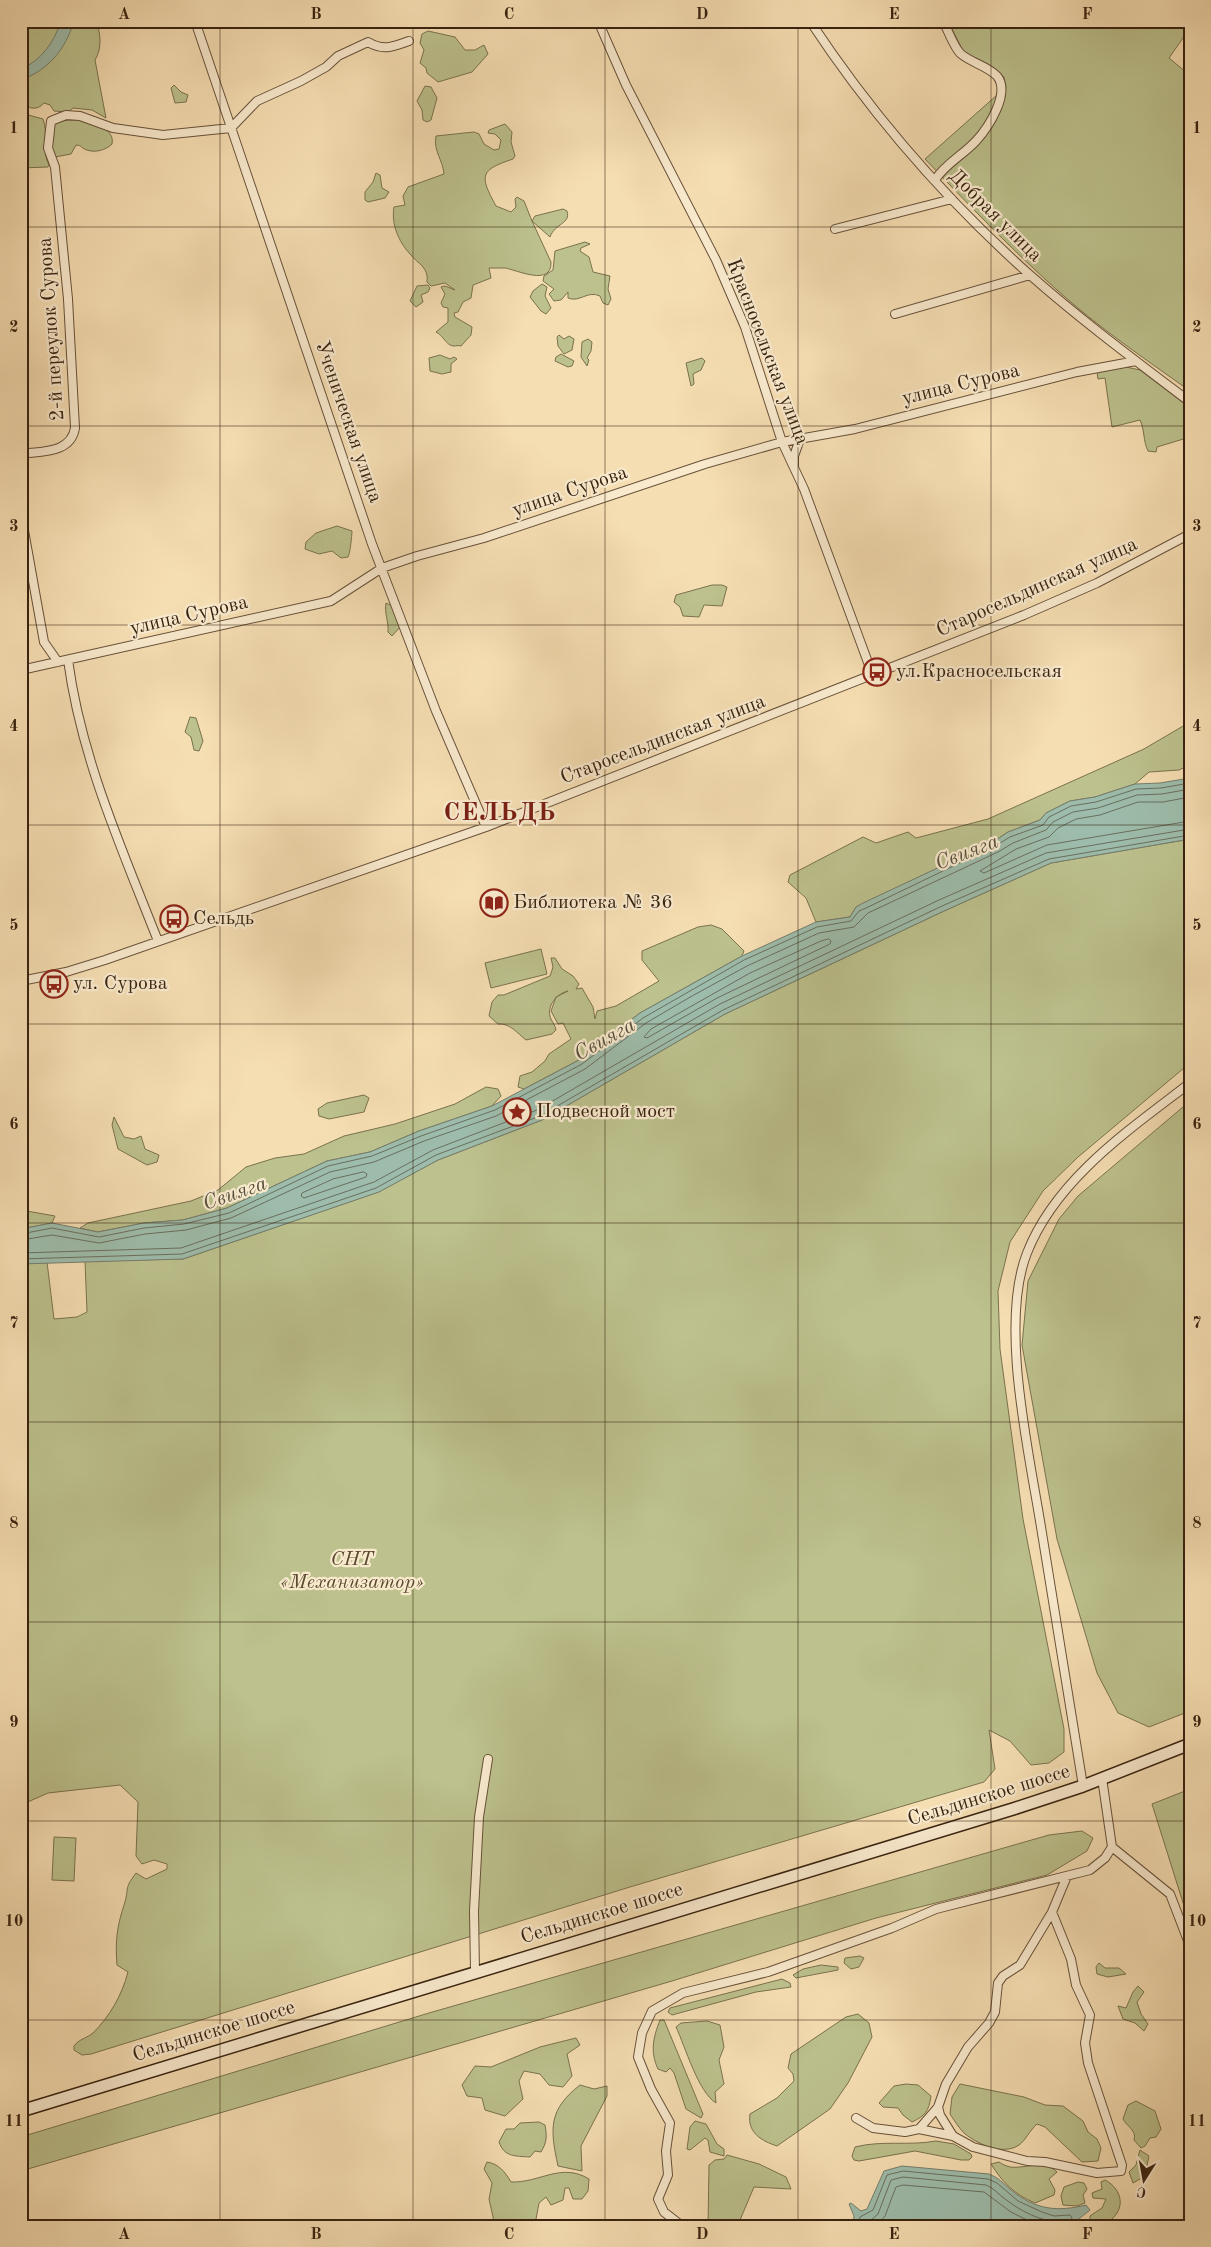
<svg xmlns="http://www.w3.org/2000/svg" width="1211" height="2247" font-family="'Old Standard TT',serif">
<rect width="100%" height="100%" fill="#f6deb3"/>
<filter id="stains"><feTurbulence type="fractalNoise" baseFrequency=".004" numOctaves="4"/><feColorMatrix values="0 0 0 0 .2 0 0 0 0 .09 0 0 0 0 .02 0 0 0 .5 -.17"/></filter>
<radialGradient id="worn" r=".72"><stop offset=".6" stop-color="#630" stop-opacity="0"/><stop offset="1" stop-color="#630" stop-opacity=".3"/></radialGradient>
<path fill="#bcc18d" stroke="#7a724e" d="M21 21H96C101 34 102 49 95 60L106 118 92 110 73 108 68 112 54 111 50 105 44 103C37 111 30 108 21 105V80L26 78 21 73Z
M948 21H1190V28L1169 58 1187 73H1190V391C1145 359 1098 327 1057 290 1011 249 968 204 925 159L1006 87 1004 77 992 68 964 53Z
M428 31 455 37 465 50H475L484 45 488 54 472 72 438 82 427 73 426 68 420 63 424 50 420 43 422 34Z
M174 85 181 92 188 95 186 102 175 103 171 88Z
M425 86 431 87 437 98 431 120 427 122 423 120 422 110 417 101Z
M21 113 43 119C49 134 41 150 49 165L48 167 21 168Z
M84 118C95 124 115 129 112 144 106 150 95 153 87 150 82 149 82 145 76 145L71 154 55 157 51 151 54 124C63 118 74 122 84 118Z
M505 124 512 132 511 142 515 156 513 159C480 170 479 175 496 206L511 212 516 207 515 199 517 197 524 201 532 221 535 216 563 209 567 211C571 224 555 223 550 237L532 221 551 262C552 287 517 270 505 268 500 268 494 268 489 268L491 278 473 285 471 298 463 302 458 312 454 313 455 317 472 327 471 335 461 346C458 345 456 346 453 346 446 345 443 335 436 332L448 322V308L443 307 441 303 445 294 441 287 445 286 455 290 445 283 431 286 427 282C429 267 418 264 410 254 399 242 391 225 394 207L405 205 403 196 408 187 444 174C443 160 433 151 436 136L474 132 479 134 484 144 494 150 499 149 501 140 495 134 488 133 489 130Z
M376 173 380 175 382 188 389 192 385 198 368 202 365 200V192L373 182Z
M585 242 590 244 581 248 580 251 589 257 593 272 610 276 608 289 611 299 608 305 603 303 600 296C587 290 580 303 568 298V292L561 300 554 301 549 294 554 289 543 281 544 276 553 270 555 251Z
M542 284 547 287 545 296 551 308 546 314 541 311 530 297 533 291Z
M417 286 428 285 430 288 428 292 421 295 423 302 416 307 410 301Z
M559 335 564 339 569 336 574 339 572 350 564 354 558 346 557 337Z
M588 339 592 342 591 351 587 358 589 360 587 366 581 357 582 342Z
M561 354 574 361 572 366 568 367 555 361 556 357Z
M440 355 450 359 454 357 457 359 451 364V372L442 374 430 371 429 358Z
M702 358 705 361 701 370 693 374 694 384 691 386 686 363Z
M1126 367 1140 370 1190 408V437L1157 447 1156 452 1148 451C1143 441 1145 431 1140 420L1112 427 1105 378 1098 379 1097 372Z
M337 526 352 531C352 535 350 554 348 557L341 558 332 551 319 554 305 549 306 542 316 533Z
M712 585H722L727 587 722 606 704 605 699 617 683 616 680 607 674 602 676 595Z
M386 603 394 607 400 627 392 636 388 632C389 622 384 613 386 603Z
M190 717 196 718 203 741 199 751 194 750 191 737 185 732Z
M1190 722V765L1179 770 1149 772 1135 784 1095 797 1070 801 1046 813 1040 820 1008 832 993 842 856 907 850 917 816 922 806 898 788 882 790 875 863 837 876 843 908 832 916 838 988 819 1144 749Z
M1190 839V1063L1078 1157 1043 1191 1010 1242 998 1291 1000 1349 1023 1519 1064 1729V1752L1049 1763 1031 1765 1010 1741 989 1730 995 1769 984 1782 630 1887 91 2054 82 2055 74 2050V2046C79 2039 87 2038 93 2033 110 2016 122 1995 128 1972L117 1965C115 1940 117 1926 125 1902 129 1887 124 1889 136 1873L146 1879 167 1869V1864L154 1860 142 1864 136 1856 138 1802 120 1785 48 1793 21 1805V1264L47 1262 54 1319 77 1317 87 1312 85 1261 183 1259 378 1192 438 1160 542 1120 725 1014 944 911 1051 863Z
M711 925 722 929 744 951 742 956 640 1013 579 1060 524 1089 518 1087 520 1076 532 1072 545 1061 549 1054 571 1039 563 1023 558 1024 551 1011 556 997 568 991C558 993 545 1006 551 1019 553 1023 555 1025 556 1030L552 1034 526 1040C517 1033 510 1023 498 1024L489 1016 492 1002 498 995H504L550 976 553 967 551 958H555L562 969 573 976 579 984 576 989 582 988 593 1007 595 1019 597 1011 616 1006 659 981 642 960V951L698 927Z
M541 949 547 974 491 988 485 963Z
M486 1087 498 1089 501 1096 492 1106 419 1131 370 1152 327 1161 227 1208 183 1220 144 1223 98 1232 80 1228 88 1223 191 1201 218 1190 246 1167 275 1158 304 1154 344 1136 395 1124 455 1104Z
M364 1095 369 1098 364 1112 329 1119 319 1116 318 1109 327 1103Z
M1190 1101V1711L1149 1727 1118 1713 1097 1673 1057 1539 1022 1345 1028 1281 1059 1219 1078 1196Z
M114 1117 124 1137 134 1139 141 1136 145 1149 159 1155 157 1162 147 1165 118 1149 112 1125Z
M21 1210 55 1216 52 1223 21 1229Z
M1190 1789V1925L1152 1804Z
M1082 1831 1093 1838 1087 1851 1047 1875 876 1918 672 1981 21 2171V2137L429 2013 1049 1835Z
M54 1837 76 1838 74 1881 52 1880Z
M860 1956 864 1958 859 1967 851 1969 844 1963 845 1958Z
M1099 1963 1105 1968H1119L1126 1974 1108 1977 1097 1974 1096 1967Z
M821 1965 838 1967V1970L796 1978 793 1975 803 1969Z
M782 1979 790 1983 791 1987 756 1992 672 2015 668 2012 670 2008Z
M1138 1986 1144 1992 1137 2002 1141 2014 1148 2024 1144 2031 1135 2023 1123 2019 1118 2006 1126 2008 1133 1992Z
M858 2014 869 2023 872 2037 848 2083 830 2109 777 2146C762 2141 747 2133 750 2114L777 2098 794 2081 793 2074 788 2068 791 2054 846 2017Z
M660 2020H664L703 2114 701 2118 686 2109 674 2073 670 2068 666 2072 658 2069C650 2052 653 2038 660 2020Z
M707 2021 720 2025 724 2047 719 2060 724 2084 715 2092 716 2103C698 2092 685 2046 676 2027L681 2023Z
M576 2038 580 2045 567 2054 572 2076 563 2087 549 2085 540 2074 524 2071 519 2081 523 2099 505 2116 485 2110 482 2098 467 2096 462 2085 475 2066 491 2067 540 2047Z
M906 2084 918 2085 931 2096C929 2111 925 2116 912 2122L903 2115 898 2108 883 2107 879 2103 894 2086Z
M960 2084 1024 2097 1045 2105 1063 2106 1083 2121 1088 2132 1097 2139 1101 2148 1098 2161 1082 2162 1045 2127 1037 2124C1030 2130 1025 2141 1019 2145 1003 2156 977 2144 964 2133 959 2128 954 2120 950 2114L952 2097Z
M580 2085 594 2089 607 2086V2096L581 2146 582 2171 558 2166C550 2129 548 2110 580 2085Z
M1136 2101 1155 2111 1161 2129 1156 2137 1150 2138 1145 2146 1141 2148 1134 2140C1137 2130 1127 2127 1123 2119L1128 2105Z
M695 2121 706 2124 717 2144 724 2149V2156L710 2152 708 2140 705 2138 690 2150 687 2149 690 2127Z
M539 2122 545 2125C547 2136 547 2142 541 2152L535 2151 530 2157C515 2156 504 2157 499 2142L506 2129H514L520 2123Z
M936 2141 954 2144 971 2154 972 2157 969 2160H961L915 2151 859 2161 854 2160 852 2156 855 2147C882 2140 909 2146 936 2141Z
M1140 2150 1149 2156 1147 2165 1150 2169 1147 2175 1133 2183 1129 2172 1136 2165Z
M727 2155 759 2164 786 2177 791 2189 754 2187 740 2220 741 2226H708L709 2165 715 2160 724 2159Z
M487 2162C499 2164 505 2172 511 2182 540 2183 561 2162 589 2179L588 2191 582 2199H573L569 2188H565L563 2200 551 2205 546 2197 539 2203 536 2219 545 2226H495L489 2199 492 2183 484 2169Z
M999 2162C1002 2164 1006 2166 1010 2167 1025 2169 1045 2159 1057 2172L1049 2179 1055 2190 1054 2195 1035 2203C1014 2194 1003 2183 991 2164Z
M1105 2180C1117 2186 1125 2200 1117 2213 1114 2218 1109 2221 1107 2226H1090V2216L1102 2208 1106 2199 1093 2198 1092 2193 1102 2189 1101 2182Z
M1078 2182 1084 2183 1087 2189 1083 2195 1085 2203 1077 2206 1063 2205 1061 2196 1064 2187Z"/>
<path fill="#9dbcab" stroke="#757e6d" d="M61 21H74C66 48 49 70 21 80V69C42 60 54 42 61 21Z
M1190 778V839L1051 863 944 911 725 1014 542 1120 438 1160 379 1192 183 1259 21 1264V1229L52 1223 98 1232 144 1223 183 1220 227 1208 327 1161 370 1152 419 1131 492 1106 579 1060 640 1013 742 956 816 922 850 917 856 907 863 903 993 842 1008 832 1040 820 1046 813 1070 801 1095 797 1135 784 1160 783Z
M902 2166 989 2174C999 2178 1003 2183 1011 2190 1036 2210 1057 2212 1086 2205L1090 2210 1070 2226H853L854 2216 849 2204 851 2203 861 2211 867 2209 884 2171Z"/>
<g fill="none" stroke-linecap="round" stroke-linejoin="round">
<path stroke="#6a6f5e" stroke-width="1" d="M1190 797 1163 802H1138L1100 815 1076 819 1058 828 1049 837 1016 849 980 871 984 873 1047 845 1190 821
M829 939 831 941 830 944 717 998 647 1038 644 1037 651 1029 750 973 821 941Z
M364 1172 367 1174 366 1177 304 1198 301 1196 302 1193 333 1179Z
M21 1234 52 1228 99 1237 144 1228 184 1224 229 1213 328 1166 372 1156 421 1136 495 1110 582 1064 643 1018 744 960 817 927 851 921 859 911 866 908 995 846 1010 837 1043 825 1049 817 1071 806 1096 802 1136 789 1161 788 1190 783
M21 1240 52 1235 99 1243 145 1234 186 1230 231 1218 330 1172 374 1162 424 1141 496 1116 585 1069 646 1023 692 996 747 966 819 933 854 927 868 913 998 852 1013 843 1046 830 1053 822 1073 812 1098 808 1137 795 1162 794 1190 789
M21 1253 181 1248 374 1182 433 1150 537 1110 720 1004 939 900 1046 853 1190 829
M21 1259 182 1254 376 1188 436 1155 540 1116 723 1010 942 906 1049 859 1190 835
M858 2226 860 2217 873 2210 887 2175 903 2171 988 2179 997 2183 1018 2201 1042 2212 1054 2216 1070 2215 1072 2218 1068 2226
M864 2226 878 2214 891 2180 903 2177 986 2185C994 2188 998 2194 1005 2199 1019 2210 1041 2222 1060 2222L1061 2226
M876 2226 885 2216 896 2187 903 2185 984 2192 1011 2212 1039 2226"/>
<g stroke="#685139" stroke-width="10">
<path id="street" d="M195 21 372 544 436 711 486 827
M598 21 626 85 716 260 745 327 782 442 804 489 873 676
M810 21C872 115 946 200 1030 275 1081 320 1136 361 1190 402
M935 180C945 164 963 155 976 141 988 128 1011 93 997 76 987 66 972 63 961 54 954 48 948 30 943 21
M835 229 952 199
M895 314 1030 275
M21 454C43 451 71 453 75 428L68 299 55 167 48 148 51 121 66 115 80 116 113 128 163 135 231 128 257 101 301 81 326 67 338 56 368 42C383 51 393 47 409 41
M794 466V456L800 439
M21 514 44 642 58 662
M68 660C81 758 122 849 158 941
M21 670 331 601 382 568 417 556 484 538 705 464 782 442 855 429 1077 372 1136 361
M21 981 66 972 105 960 486 827 1024 615 1097 583 1190 534
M1083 1786C1069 1700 1055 1614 1041 1527 1029 1452 999 1324 1027 1253 1056 1179 1129 1130 1190 1083
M1112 1847 1170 1894 1190 1946
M475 1972 474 1911 479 1817 488 1759
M938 2107 940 2115 953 2136
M856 2118 873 2128 905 2132 919 2129 938 2107 946 2084 968 2047 989 2023 995 2012 998 1983 1003 1976 1020 1965 1052 1912
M919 2129 953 2136 973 2147 1027 2161 1045 2162 1097 2173 1121 2171 1122 2165 1088 2063 1085 2043 1090 2015 1076 1985 1071 1959 1052 1912 1067 1876
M682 2226 664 2212 658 2199 668 2175 666 2151 670 2123 651 2089 638 2057 642 2033 652 2011 683 1993 768 1972 892 1928 936 1909 1090 1870 1105 1858 1112 1847 1102 1778"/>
</g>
<g stroke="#382210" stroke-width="14">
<path id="secondary" d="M21 2111 1013 1809 1083 1786 1190 1744"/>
</g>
<use href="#street" stroke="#f9eace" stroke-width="8"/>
<use href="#secondary" stroke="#f9eace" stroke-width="11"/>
</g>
<path fill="none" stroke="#382210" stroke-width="1" stroke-opacity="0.55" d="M220 21V2226M413 21V2226M605 21V2226M798 21V2226M991 21V2226M21 227H1190M21 426H1190M21 625H1190M21 825H1190M21 1024H1190M21 1223H1190M21 1422H1190M21 1622H1190M21 1821H1190M21 2020H1190"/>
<defs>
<g id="bus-ring" transform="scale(1.4375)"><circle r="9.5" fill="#f9eace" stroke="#8f2418" stroke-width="1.5"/><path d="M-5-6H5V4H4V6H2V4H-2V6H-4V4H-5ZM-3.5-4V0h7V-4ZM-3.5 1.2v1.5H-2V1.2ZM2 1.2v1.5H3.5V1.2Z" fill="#8f2418"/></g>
<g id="library-ring" transform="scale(1.4375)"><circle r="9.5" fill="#f9eace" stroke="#8f2418" stroke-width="1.5"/><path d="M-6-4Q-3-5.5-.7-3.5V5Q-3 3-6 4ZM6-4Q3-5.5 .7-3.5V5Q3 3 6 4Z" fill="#8f2418"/></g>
<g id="sight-ring" transform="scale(1.4375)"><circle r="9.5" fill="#f9eace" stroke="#8f2418" stroke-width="1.5"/><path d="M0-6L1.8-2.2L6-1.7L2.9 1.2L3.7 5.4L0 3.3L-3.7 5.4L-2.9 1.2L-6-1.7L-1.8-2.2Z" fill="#8f2418"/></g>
</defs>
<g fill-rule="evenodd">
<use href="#bus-ring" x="877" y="672"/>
<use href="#library-ring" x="494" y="903"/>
<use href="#bus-ring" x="174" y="919"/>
<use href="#bus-ring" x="54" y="984"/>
<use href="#sight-ring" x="517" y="1112"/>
</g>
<g text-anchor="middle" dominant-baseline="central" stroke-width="4.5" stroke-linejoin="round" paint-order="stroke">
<g font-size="20" fill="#382210" stroke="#f9eace">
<text transform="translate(995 216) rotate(45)">Добрая улица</text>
<text transform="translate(52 329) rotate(-94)">2-й переулок Сурова</text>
<text transform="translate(767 352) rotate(69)">Красносельская улица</text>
<text transform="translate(961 385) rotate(-14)">улица Сурова</text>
<text transform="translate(348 422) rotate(71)">Ученическая улица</text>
<text transform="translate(570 492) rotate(-19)">улица Сурова</text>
<text transform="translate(1037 588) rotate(-24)">Старосельдинская улица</text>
<text transform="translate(189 616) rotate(-13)">улица Сурова</text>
<text transform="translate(663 740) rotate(-21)">Старосельдинская улица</text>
<text transform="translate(989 1796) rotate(-17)">Сельдинское шоссе</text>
<text transform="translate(602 1914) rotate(-17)">Сельдинское шоссе</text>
<text transform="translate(214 2032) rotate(-17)">Сельдинское шоссе</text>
</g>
<g font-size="20" fill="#382210" stroke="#f9eace" text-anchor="start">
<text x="896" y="672">ул.Красносельская</text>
<text x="513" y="903">Библиотека № 36</text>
<text x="193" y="919">Сельдь</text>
<text x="73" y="984">ул. Сурова</text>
<text x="536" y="1112">Подвесной мост</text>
</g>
<g font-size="20" font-style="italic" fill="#594a2f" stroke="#f9eace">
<text x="352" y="1560">СНТ<tspan x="352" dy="23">«Механизатор»</tspan></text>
</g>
<g font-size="21" font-style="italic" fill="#56503e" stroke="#f9eace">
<text transform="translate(967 853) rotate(-21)">Свияга</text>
<text transform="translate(605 1040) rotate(-29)">Свияга</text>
<text transform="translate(235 1194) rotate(-19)">Свияга</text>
</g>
<g font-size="25" font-weight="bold" letter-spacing="1" fill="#7a1f14" stroke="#f9eace">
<text x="500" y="813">СЕЛЬДЬ</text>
</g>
</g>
<rect width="1211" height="2247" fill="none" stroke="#f6deb3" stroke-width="55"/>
<g transform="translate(1144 2180) rotate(191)" stroke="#f9eace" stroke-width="4" paint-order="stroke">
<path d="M0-4L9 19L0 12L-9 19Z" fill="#382210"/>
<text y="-8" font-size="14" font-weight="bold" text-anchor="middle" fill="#382210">С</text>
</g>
<rect x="28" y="28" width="1156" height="2192" fill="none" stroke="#382210" stroke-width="2"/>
<g font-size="16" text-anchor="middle" font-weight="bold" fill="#382210">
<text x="124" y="19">A</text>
<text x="316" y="19">B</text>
<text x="509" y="19">C</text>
<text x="702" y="19">D</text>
<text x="894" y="19">E</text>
<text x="1087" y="19">F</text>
<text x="14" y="133">1</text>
<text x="1197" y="133">1</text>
<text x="14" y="332">2</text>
<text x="1197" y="332">2</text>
<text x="14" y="531">3</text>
<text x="1197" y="531">3</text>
<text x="14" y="731">4</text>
<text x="1197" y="731">4</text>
<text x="14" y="930">5</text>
<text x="1197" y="930">5</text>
<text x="14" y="1129">6</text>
<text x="1197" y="1129">6</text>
<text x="14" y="1328">7</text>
<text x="1197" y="1328">7</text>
<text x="14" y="1528">8</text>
<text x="1197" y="1528">8</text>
<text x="14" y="1727">9</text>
<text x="1197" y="1727">9</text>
<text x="14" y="1926">10</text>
<text x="1197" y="1926">10</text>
<text x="14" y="2126">11</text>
<text x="1197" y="2126">11</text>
<text x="124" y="2239">A</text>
<text x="316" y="2239">B</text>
<text x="509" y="2239">C</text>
<text x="702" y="2239">D</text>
<text x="894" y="2239">E</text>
<text x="1087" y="2239">F</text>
</g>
<rect width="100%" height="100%" filter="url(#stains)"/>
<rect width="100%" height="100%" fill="url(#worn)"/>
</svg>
